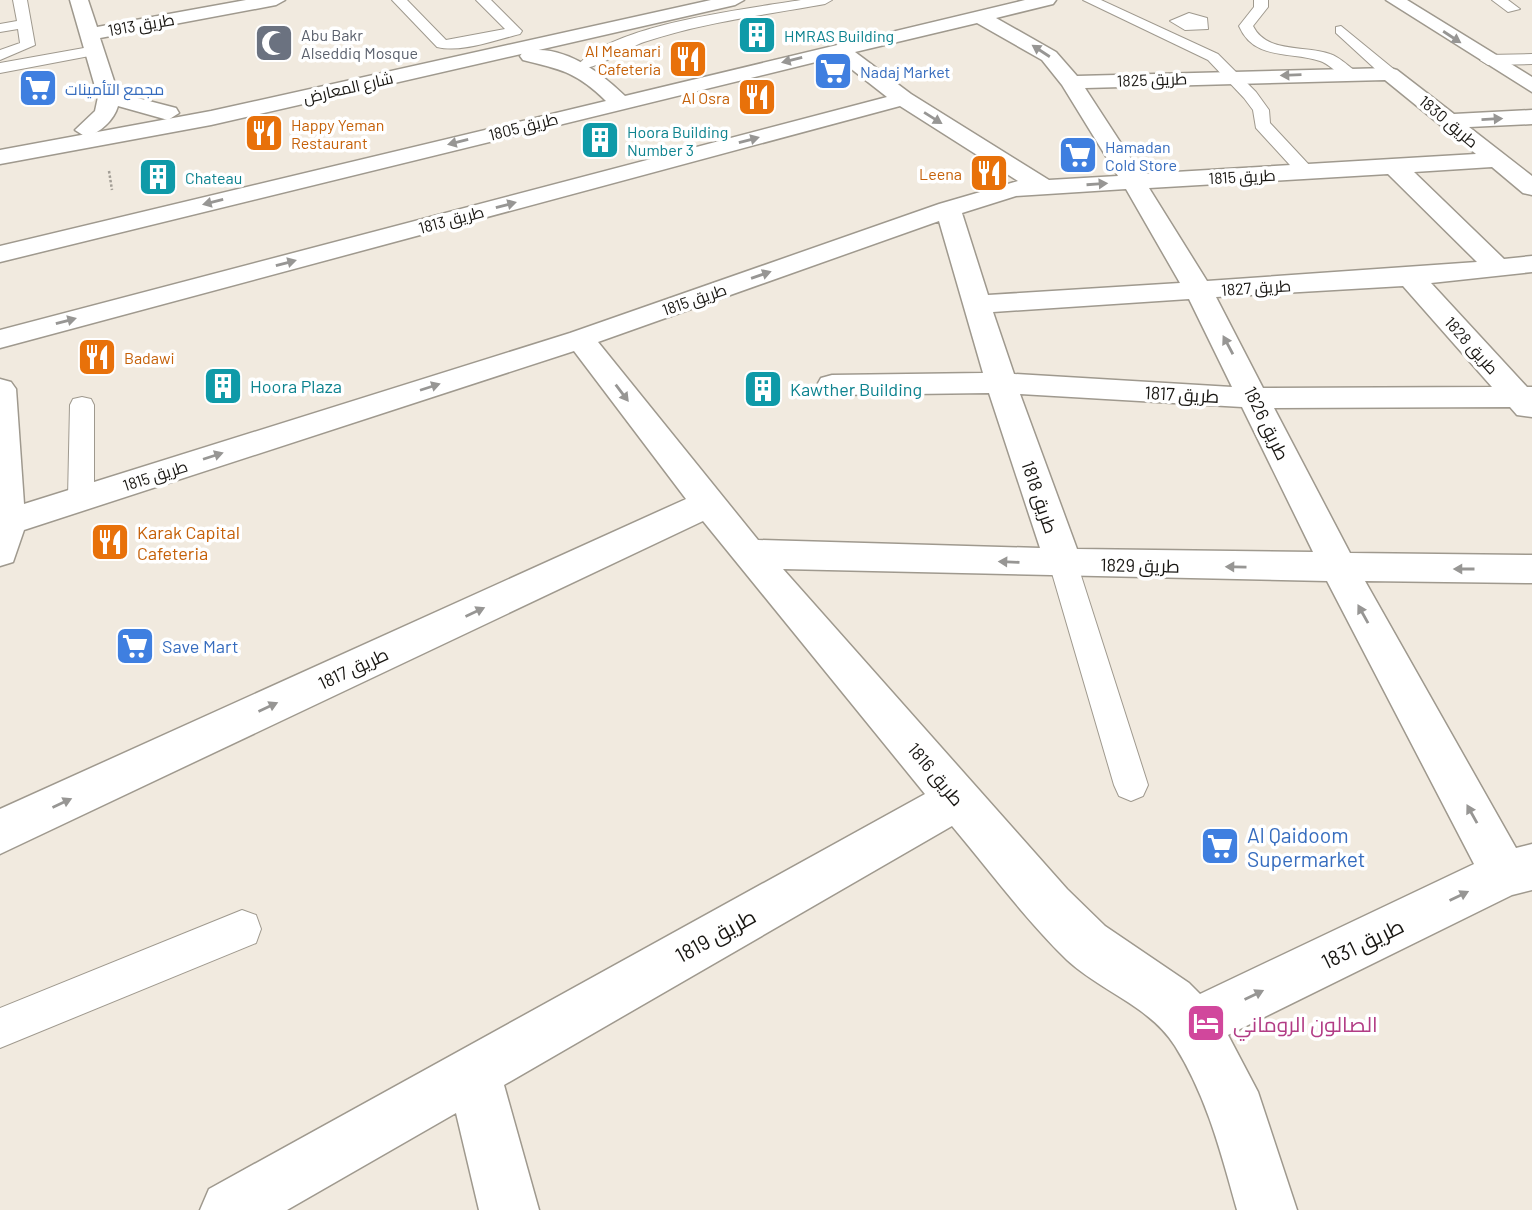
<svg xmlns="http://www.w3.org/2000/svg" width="1532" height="1210" font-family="Barlow,Cairo,sans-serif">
<rect width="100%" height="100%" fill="#f1eadf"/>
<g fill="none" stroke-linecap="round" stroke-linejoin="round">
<g stroke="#9f998e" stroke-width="2">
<path id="service" d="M13 0H27L35 45 0 60V50L20 43 18 29 0 32V24L17 21Z
M392 0H407L446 40 505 29 476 0H491L522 31 520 34C495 40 462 53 437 47Z
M801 0H832L825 4C765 15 703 22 644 42 629 47 593 71 581 68L578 65C614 24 747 9 801 0Z
M1083 0H1101L1218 54 1256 92 1269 110 1270 123 1312 168 1315 172 1312 176H1300L1256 128 1253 110 1244 98 1208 60Z
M1254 0H1268V7L1253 26C1267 54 1305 45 1330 54 1339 57 1346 64 1354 70V76C1339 80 1333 65 1320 61 1290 51 1254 61 1239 26L1254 7Z
M1492 0H1508L1520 9 1508 12Z
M1189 13 1207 18 1208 29 1185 30 1170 21Z
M1341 26 1396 71V77H1384L1336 33V27Z
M95 46 103 51 100 54 0 73V63Z
M1532 54V64L1488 65 1480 60 1488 55Z
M82 397 91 399 94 405V498L91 505 81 508 71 505 68 498 70 405 73 399Z
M1063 552 1073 555 1077 563 1148 785 1143 796 1131 801 1119 796 1114 785 1049 563 1053 555Z
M242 910 256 915 261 929 256 943 0 1048V1008Z"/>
</g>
<g stroke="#9f998e" stroke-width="3">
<path id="minor" d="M70 0H88L97 27 246 0H285L276 5 100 38 118 93 176 108 179 113 168 120 118 106C114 120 100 133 86 137L75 130 95 111 98 97Z
M1025 0H1056L1053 4 996 18 1056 52 1077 76 1390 68 1397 70 1454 114 1532 110V124L1469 127 1532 176V195L1523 193 1492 167 1414 172 1504 259 1532 256V272L1431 283 1527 387H1532V417L1517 415 1510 407 1274 408 1350 553 1532 555V583L1365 581 1516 848 1532 844V890L1512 895 1228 1035 1258 1092 1297 1210H1237C1221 1153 1207 1097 1175 1046 1150 1006 1100 991 1067 960 1025 919 990 871 952 826L504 1085 539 1210H479L456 1113 287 1210H200L209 1189 925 794 703 521 0 854V809L686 499 574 351 24 530 13 562 0 566V379L11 382 16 389 24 504 570 333 939 204 1018 181 900 106 0 348V330L887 97 836 57 0 262V246L606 101C577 72 560 69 523 60L520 56 523 52C561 42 600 72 625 96ZM977 23 1042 60 1062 85 1118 176 1049 180 911 94 855 52ZM1385 80 1476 154 1141 174 1085 88ZM1388 174 1477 262 1207 281 1149 188ZM1126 189 1180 283 988 295 962 213 1016 196ZM939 221 983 373 832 375 821 378 817 385 821 392 832 395 989 393 1040 548 758 540 598 342ZM1403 286 1492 387 1263 388 1216 297ZM1189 299 1232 387 1014 374 993 312ZM1020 394 1242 407 1313 552 1077 549ZM783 569 1327 581 1474 864 1200 994 1189 983 1105 926 1067 889Z
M1386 0H1407L1532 77V92Z"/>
</g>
<g stroke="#9f998e" stroke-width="3">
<path id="secondary" d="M711 0H744L735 5 211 125 0 164V150L211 111Z"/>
</g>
<path stroke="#a39e96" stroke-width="2.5" stroke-dasharray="2.5 2" stroke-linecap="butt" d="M109 171 112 190"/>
<use href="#service" fill="#fff" fill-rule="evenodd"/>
<use href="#minor" fill="#fff" fill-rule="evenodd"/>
<use href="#secondary" fill="#fff" fill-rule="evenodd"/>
</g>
<defs><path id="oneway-solid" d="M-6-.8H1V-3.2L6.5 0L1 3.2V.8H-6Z" transform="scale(1.75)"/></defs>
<g fill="#979694">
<use href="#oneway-solid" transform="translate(1452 37) rotate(33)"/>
<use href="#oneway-solid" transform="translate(1041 51) rotate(-147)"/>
<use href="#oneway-solid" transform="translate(792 60) rotate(166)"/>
<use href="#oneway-solid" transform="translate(1291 75) rotate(178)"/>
<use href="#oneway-solid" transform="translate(933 118) rotate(32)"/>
<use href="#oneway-solid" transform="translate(1492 119) rotate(-3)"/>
<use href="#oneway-solid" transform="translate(749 140) rotate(-15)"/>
<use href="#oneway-solid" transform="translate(458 142) rotate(166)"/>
<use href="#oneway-solid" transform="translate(1097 184) rotate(-4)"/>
<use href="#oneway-solid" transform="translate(213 202) rotate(166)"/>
<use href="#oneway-solid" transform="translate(506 205) rotate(-15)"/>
<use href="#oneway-solid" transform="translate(286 263) rotate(-15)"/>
<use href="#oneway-solid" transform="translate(761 275) rotate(-19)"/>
<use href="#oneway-solid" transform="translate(66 321) rotate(-15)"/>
<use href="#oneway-solid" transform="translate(1228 345) rotate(-118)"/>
<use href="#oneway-solid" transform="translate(430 387) rotate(-18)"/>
<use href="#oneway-solid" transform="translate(622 393) rotate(53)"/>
<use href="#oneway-solid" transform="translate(213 456) rotate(-18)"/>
<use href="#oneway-solid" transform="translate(1009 562) rotate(-178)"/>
<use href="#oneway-solid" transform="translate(1236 567) rotate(-179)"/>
<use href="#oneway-solid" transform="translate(1464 569) rotate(-180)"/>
<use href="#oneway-solid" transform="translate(475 612) rotate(-25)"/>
<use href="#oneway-solid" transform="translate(1363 614) rotate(-119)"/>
<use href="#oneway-solid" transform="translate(268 707) rotate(-25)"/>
<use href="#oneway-solid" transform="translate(62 803) rotate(-25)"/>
<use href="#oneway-solid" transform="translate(1472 814) rotate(-119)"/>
<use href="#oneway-solid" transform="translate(1459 896) rotate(-26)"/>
<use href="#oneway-solid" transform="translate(1254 995) rotate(-26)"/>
</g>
<defs>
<g id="building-square" transform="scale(2.0125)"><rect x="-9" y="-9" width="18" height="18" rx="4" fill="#0f9aa8" stroke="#fff"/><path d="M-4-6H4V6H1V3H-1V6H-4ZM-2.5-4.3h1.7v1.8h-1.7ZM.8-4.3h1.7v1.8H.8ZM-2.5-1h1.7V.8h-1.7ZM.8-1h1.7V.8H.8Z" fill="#fff"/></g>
<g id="mosque-square" transform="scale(2.0125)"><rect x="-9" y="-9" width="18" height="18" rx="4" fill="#6b7280" stroke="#fff"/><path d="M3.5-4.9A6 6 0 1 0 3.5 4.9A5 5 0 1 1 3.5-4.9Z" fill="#fff"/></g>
<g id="restaurant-square" transform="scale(2.0125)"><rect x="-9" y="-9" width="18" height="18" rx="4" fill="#e8710a" stroke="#fff"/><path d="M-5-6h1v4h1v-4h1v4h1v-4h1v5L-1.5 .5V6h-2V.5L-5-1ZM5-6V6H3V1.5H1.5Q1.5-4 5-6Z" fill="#fff"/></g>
<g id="supermarket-square" transform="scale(2.0125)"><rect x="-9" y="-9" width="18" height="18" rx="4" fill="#3f7fe0" stroke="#fff"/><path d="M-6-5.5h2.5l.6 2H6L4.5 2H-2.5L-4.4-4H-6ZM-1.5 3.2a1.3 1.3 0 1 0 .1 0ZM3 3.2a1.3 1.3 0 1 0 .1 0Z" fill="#fff"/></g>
<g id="hotel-square" transform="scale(2.0125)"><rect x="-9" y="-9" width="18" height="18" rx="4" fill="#d1479c" stroke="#fff"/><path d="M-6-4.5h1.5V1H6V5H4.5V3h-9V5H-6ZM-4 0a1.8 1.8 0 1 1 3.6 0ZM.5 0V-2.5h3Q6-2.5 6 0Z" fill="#fff"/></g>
</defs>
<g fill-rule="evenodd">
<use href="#building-square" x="757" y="35"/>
<use href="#mosque-square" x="274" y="43"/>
<use href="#restaurant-square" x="688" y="59"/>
<use href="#supermarket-square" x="833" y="71"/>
<use href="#supermarket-square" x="38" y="88"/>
<use href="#restaurant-square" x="757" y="97"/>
<use href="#restaurant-square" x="264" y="133"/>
<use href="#building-square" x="600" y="140"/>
<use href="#supermarket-square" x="1078" y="155"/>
<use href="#restaurant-square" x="989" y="173"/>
<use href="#building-square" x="158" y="177"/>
<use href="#restaurant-square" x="97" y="357"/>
<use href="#building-square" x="223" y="386"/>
<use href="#building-square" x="763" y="389"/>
<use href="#restaurant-square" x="110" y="542"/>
<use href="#supermarket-square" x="135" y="646"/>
<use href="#supermarket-square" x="1220" y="846"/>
<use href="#hotel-square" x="1206" y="1023"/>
</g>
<g text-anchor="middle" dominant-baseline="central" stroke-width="7" stroke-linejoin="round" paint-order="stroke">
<g font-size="16" fill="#181612" stroke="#fff">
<text transform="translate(141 24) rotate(-10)">طريق 1913</text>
<text transform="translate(1152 79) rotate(-2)">طريق 1825</text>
<text transform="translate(348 87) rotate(-13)">شارع المعارض</text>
<text transform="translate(1449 121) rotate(40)">طريق 1830</text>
<text transform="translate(523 126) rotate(-14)">طريق 1805</text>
<text transform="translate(1242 176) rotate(-3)">طريق 1815</text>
<text transform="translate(451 219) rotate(-15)">طريق 1813</text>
<text transform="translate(1256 287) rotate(-4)">طريق 1827</text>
<text transform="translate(694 299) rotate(-19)">طريق 1815</text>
<text transform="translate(1472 345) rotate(48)">طريق 1828</text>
<text transform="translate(155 475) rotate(-18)">طريق 1815</text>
</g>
<g font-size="16" fill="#5b616d" stroke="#fff" text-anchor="start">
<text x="301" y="34">Abu Bakr<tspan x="301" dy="18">Alseddiq Mosque</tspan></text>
</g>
<g font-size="16" fill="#0d838f" stroke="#fff" text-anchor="start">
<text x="784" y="35">HMRAS Building</text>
<text x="627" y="131">Hoora Building<tspan x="627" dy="18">Number 3</tspan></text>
<text x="185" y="177">Chateau</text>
</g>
<g font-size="16" fill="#c56008" stroke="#fff" text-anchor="end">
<text x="661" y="50">Al Meamari<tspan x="661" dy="18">Cafeteria</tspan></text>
<text x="730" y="97">Al Osra</text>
<text x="291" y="124" text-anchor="start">Happy Yeman<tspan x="291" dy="18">Restaurant</tspan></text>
<text x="962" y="173">Leena</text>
<text x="124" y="357" text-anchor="start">Badawi</text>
</g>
<g font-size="16" fill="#366cbe" stroke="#fff" text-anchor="start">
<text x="860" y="71">Nadaj Market</text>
<text x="65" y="88">مجمع التأمينات</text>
<text x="1105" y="146">Hamadan<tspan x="1105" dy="18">Cold Store</tspan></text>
</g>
<g font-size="18" fill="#0d838f" stroke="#fff" text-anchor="start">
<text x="250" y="386">Hoora Plaza</text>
<text x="790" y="389">Kawther Building</text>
</g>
<g font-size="18" fill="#181612" stroke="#fff">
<text transform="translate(1182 394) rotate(3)">طريق 1817</text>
<text transform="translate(1267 423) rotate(64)">طريق 1826</text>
<text transform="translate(1040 497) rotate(71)">طريق 1818</text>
<text transform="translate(1140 565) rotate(1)">طريق 1829</text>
<text transform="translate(353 668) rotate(-25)">طريق 1817</text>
<text transform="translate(936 774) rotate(50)">طريق 1816</text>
</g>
<g font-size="18" fill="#c56008" stroke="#fff" text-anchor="start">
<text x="137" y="532">Karak Capital<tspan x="137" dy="21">Cafeteria</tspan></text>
</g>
<g font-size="18" fill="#366cbe" stroke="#fff" text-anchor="start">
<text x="162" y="646">Save Mart</text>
</g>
<g font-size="21" fill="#366cbe" stroke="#fff" text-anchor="start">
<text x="1247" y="834">Al Qaidoom<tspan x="1247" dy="24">Supermarket</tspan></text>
</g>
<g font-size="21" fill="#181612" stroke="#fff">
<text transform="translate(715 935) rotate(-29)">طريق 1819</text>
<text transform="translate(1362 943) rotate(-26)">طريق 1831</text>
</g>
<g font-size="21" fill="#b23c85" stroke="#fff" text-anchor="start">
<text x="1233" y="1023">الصالون الروماني</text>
</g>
</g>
</svg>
